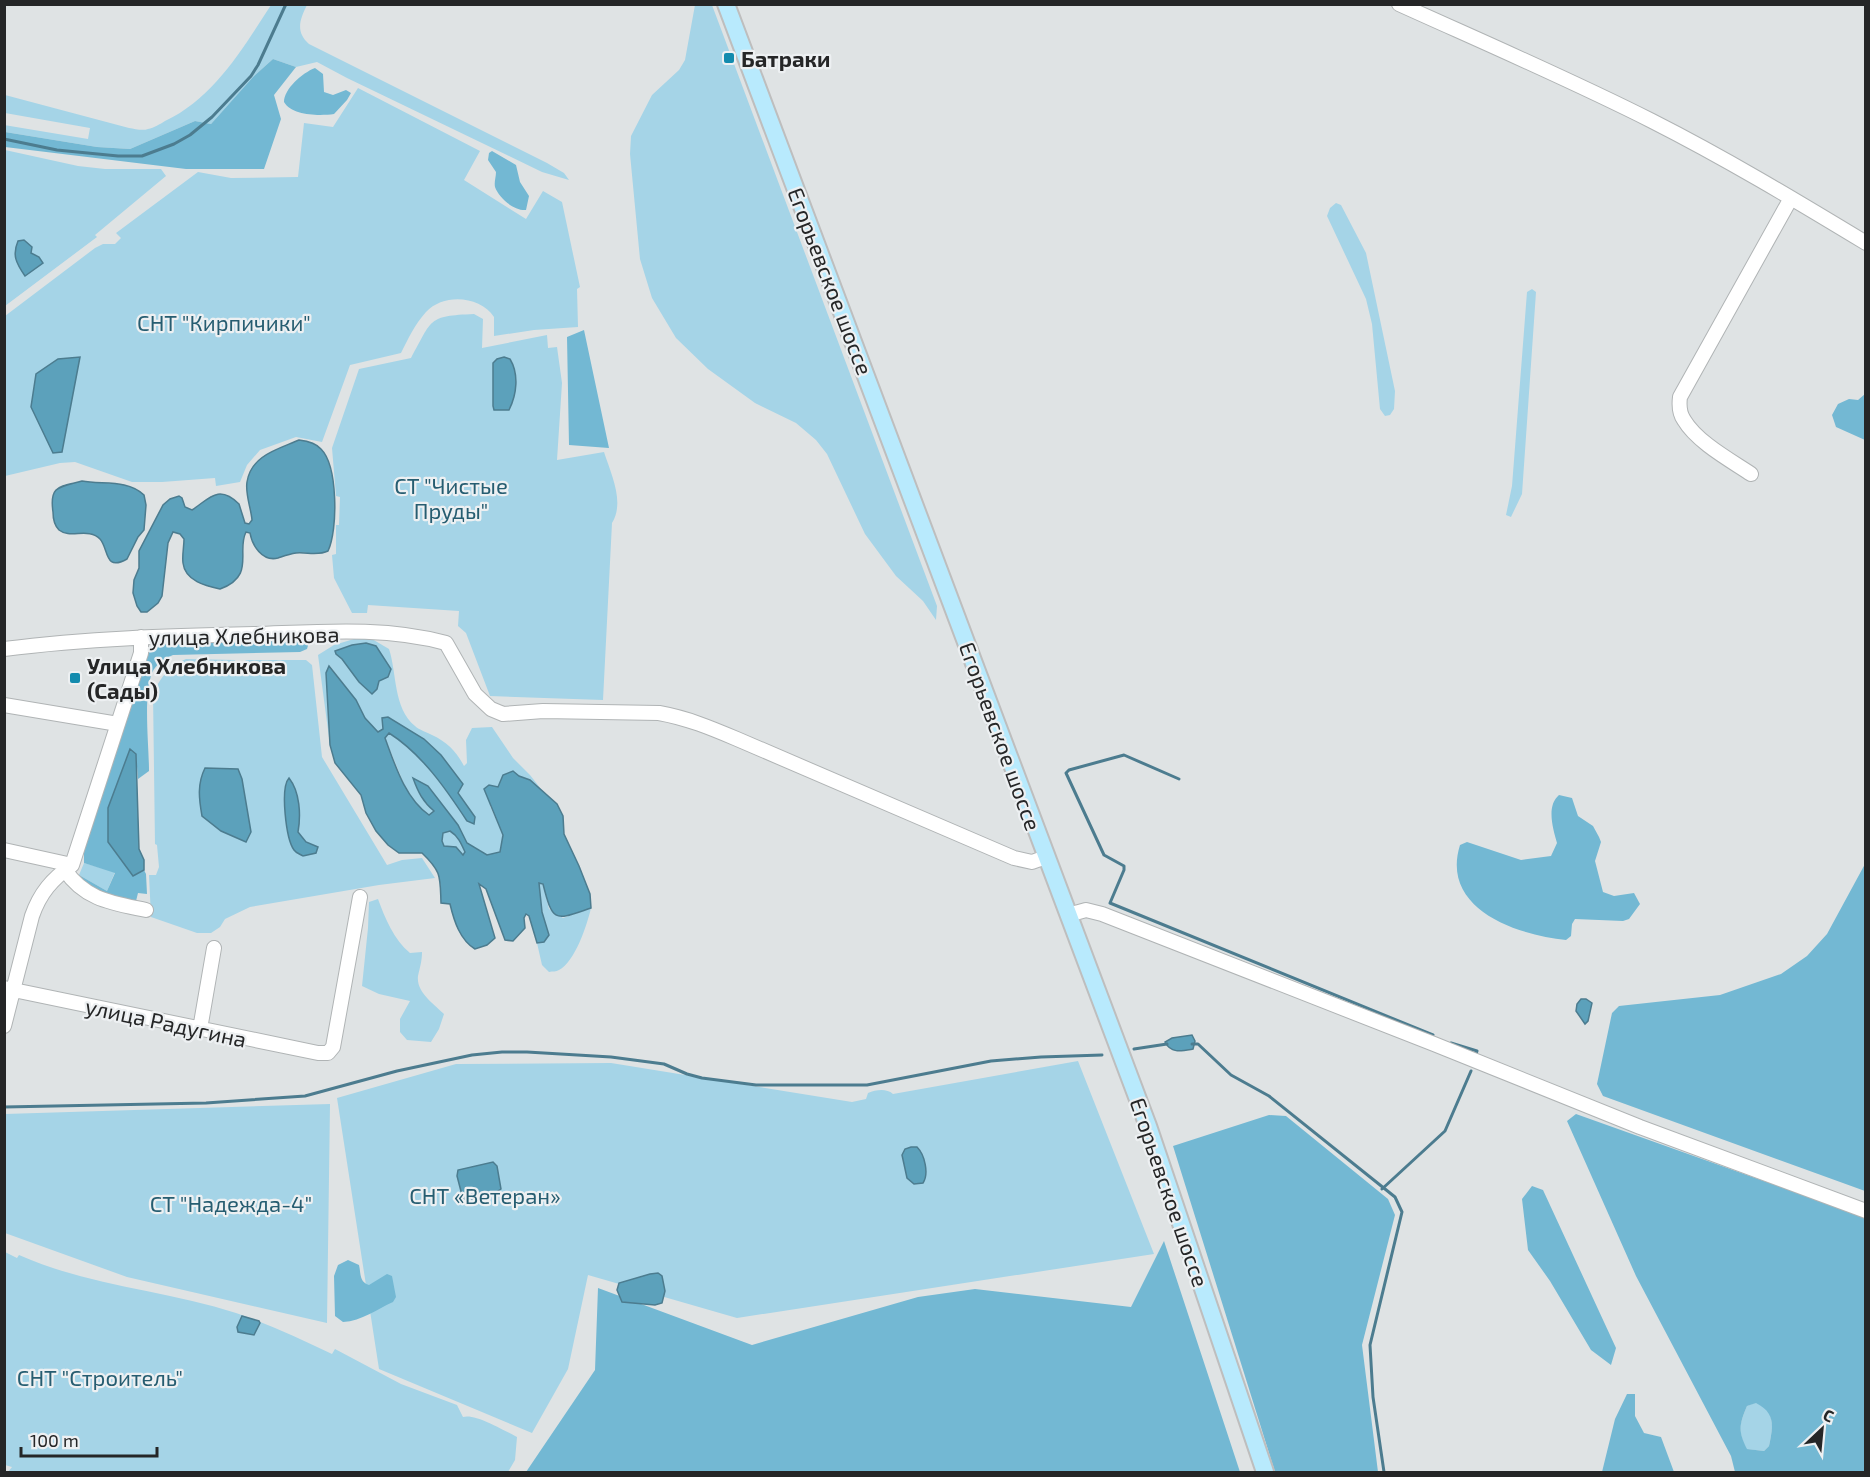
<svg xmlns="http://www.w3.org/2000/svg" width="1870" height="1477" font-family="'Exo 2',sans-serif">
<rect width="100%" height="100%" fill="#dfe3e4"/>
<path fill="#a5d4e7" d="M271 5H307C300 19 295 32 309 44L547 163 564 173 569 180 542 172 347 78 317 62 296 67 273 59 253 77 211 124 195 121 130 149 97 147 5 132 4 125 88 139 90 128 5 113V95L129 128C135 129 143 131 148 129 154 128 160 124 165 121 214 98 243 48 271 5Z
M695 5H712L937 606 936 620 923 601 896 576 865 534 827 454 816 440 796 423 755 403 708 369 676 338 652 298 640 259 630 154 631 136 652 95 679 70 685 60Z
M358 88 480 151 464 180 526 219 543 191 562 202 580 287 577 289 578 327 534 330 494 336V317C480 296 444 293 426 312 415 324 408 339 401 353L350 365 322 442 296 437 260 450 247 465 240 482 216 486 215 478 162 482H132L75 462 60 463 5 476V316L95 248 103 244H115L121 238 116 233 198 172 231 178 298 177 304 123 333 127Z
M5 150 78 166 105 169H161L166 176 95 235 97 237 5 306Z
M1336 203 1341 205 1366 253 1395 391 1394 409 1390 415 1385 416 1380 409 1372 324 1366 299 1327 216 1330 208Z
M1532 289 1536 292 1522 494 1511 517 1506 515 1512 486 1527 292Z
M474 314 483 319 482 348 547 335 548 348 557 347 562 383 557 460 604 452C611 474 625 502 612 523L603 700 490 696 466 633 458 626 459 611 368 605 367 613H352L334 578 332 555 336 554V525H339L340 497 336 496 332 448 359 369 411 358C433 319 427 316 474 314Z
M354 639H372L389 649C397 673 393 708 415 726 419 730 427 732 432 735 447 742 456 751 464 766L467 763 466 740 472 728 492 727 513 758 530 775 541 789 530 780 519 776 490 806 503 835 501 852 487 855 467 843 458 825 428 786 418 791 426 804 435 811 429 815 418 807 404 784 385 738 389 732C422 754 446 788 467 821L464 802 401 727 388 717 383 729 378 732 365 718 356 700 330 666V745L318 655 334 645Z
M186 659 235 660V665H241L246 660H306L312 665 322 757 387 865 402 860 422 858 435 878 379 885 250 907 225 919 220 927 211 933H197L151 917 149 875H156L159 867 157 845 155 844 153 693C161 677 169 666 186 659Z
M450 831C458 836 461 843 465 852L463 855 456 847 444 846 442 841 443 833Z
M84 863 115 872 107 891 79 875Z
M539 883 543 884 549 909 563 918 591 908C587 925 575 962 559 970 556 972 553 971 549 972L542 965 537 943 544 942 549 935 542 912Z
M378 899C385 918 394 940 410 953L422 952C422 961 420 967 418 976 416 992 434 1004 444 1014L439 1029 431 1042 407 1040 400 1032V1019L410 1001 379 994 362 986 368 928 369 902Z
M1078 1061 1154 1254 737 1318 588 1275 568 1369 532 1433 379 1369 337 1098 456 1064 611 1063 852 1102 866 1099 868 1093C876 1090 886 1088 893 1094Z
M330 1104 327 1323 127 1277 5 1233V1114Z
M5 1252 17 1258 19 1255C88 1286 165 1290 236 1313 269 1324 301 1339 332 1354L335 1349 401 1384 457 1405 463 1417C475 1413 505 1431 517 1437L515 1460 508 1472H8L12 1467 5 1465Z
M1757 1402C1776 1413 1773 1427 1769 1446L1764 1451 1746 1449C1738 1430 1739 1425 1747 1406Z"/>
<path fill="#73b8d3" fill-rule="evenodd" d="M273 59 296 67 274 95 281 119 264 169H186L5 147V132L97 147 130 149 195 121 211 124 253 77Z
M315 68 323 74 324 92 333 95 346 90 351 93 347 100 334 114C320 116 292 116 284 102 284 89 302 73 315 68Z
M492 151 516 165 520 182 529 196 526 210C514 211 499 198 495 187 494 182 496 177 496 172L488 160 489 153Z
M584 330 609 448 569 445 567 337Z
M1865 394V440L1836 427 1832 415 1838 404 1849 399 1858 400Z
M305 639 309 642 307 649 300 652 173 655C164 659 156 664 152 673 143 697 149 744 149 771L138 779 136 754 130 750 108 808V842L133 876 144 870 146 874 147 894 138 893 135 905 92 891 78 879 79 875 107 891 115 873 84 863V848L149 648 159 642Z
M1559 795 1572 798 1578 816 1593 826 1599 837 1601 842 1595 861 1603 892 1614 896 1634 893 1640 904 1629 919 1623 921 1575 919 1572 924 1571 936 1566 940C1517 935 1440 909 1460 845L1467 842 1521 860 1551 856 1557 843C1553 829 1546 806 1559 795Z
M1865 864V1191L1603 1096 1597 1084 1612 1013 1619 1006 1720 995 1781 974 1807 956 1827 934Z
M1576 1114 1865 1217V1472H1735L1731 1456 1636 1276 1567 1121ZM1756 1403C1776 1413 1773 1427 1769 1446L1764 1451 1747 1449C1738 1431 1739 1425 1747 1406Z
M1269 1115 1286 1116 1388 1199 1395 1215 1362 1345 1378 1472H1275L1173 1146Z
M1532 1186 1543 1190 1616 1348 1611 1365 1591 1350 1550 1281 1528 1250 1522 1199Z
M1164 1241 1240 1472H526L595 1370 598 1288 752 1345 918 1297 975 1289 1131 1307Z
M348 1260 359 1265C361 1273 359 1282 369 1285L387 1274 392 1276 396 1297 393 1302C377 1309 362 1321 343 1322L335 1316 334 1276 338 1265Z
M1627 1394H1635V1416L1644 1433 1661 1437 1674 1472H1602L1615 1419Z"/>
<path fill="#5ca1bb" stroke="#4c7c8f" stroke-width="1.5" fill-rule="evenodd" d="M24 240 32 247 31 253 39 257 43 263 25 276C16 263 12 255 18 241Z
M80 357 62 452 53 453 31 407 36 374 58 359Z
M504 357 510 359C519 374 517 394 509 410H494L493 406V363L497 359Z
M299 440C307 441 316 443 321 449 338 466 338 530 328 551 318 556 307 552 296 553 289 554 284 556 278 558 262 562 252 545 250 533L246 532C236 551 256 576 220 589 206 586 185 581 183 563 182 555 184 547 184 539L180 534 173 532 168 543 162 596 158 603 147 612H141L137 606 133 593 134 580 139 568V551L163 505 170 499 179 496 182 498 185 507 192 510C208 500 218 483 239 504L245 523 249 524 252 520C251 508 245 494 247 482 251 455 279 449 299 440Z
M82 481C102 485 127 479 144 495L146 505 144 530 138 537 127 559C104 572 109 549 100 539 89 527 70 539 59 530 54 525 53 518 53 512 49 485 60 487 82 481Z
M366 643 376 646 391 669 388 677 379 681 377 689 372 694 359 682 342 659 336 654 335 651 352 645Z
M329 666 356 700 365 718 378 732 383 729 382 718 388 717 424 739 441 755 463 784 458 793 475 817 474 824 467 821C446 789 422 754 389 733L385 738C395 765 405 798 429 815L434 811C423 802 418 792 413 778L428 786 458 825 467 843 487 855 500 852 503 835 484 789 489 785 498 787 503 775 513 771 519 776 530 780 557 804 563 816 564 834 579 866 590 894 591 908C555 920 553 924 543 884L539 883 542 912 549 935 544 942 537 943 529 916 526 914 524 918 525 928 513 941 505 940 486 889 479 884 495 938 487 945 475 949C460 940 454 921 450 904L441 903C440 877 442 872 422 853H399L388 845 376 831 366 813 361 795 335 763 330 745 326 673ZM450 831C458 836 461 843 465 852L463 855 456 847 444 846 442 841 443 833Z
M130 749 136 754 139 849 144 860V870L133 876 108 842V808Z
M205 768 238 769 242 779 251 832 246 842 221 831 202 816C199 799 197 784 205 768Z
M289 778C300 792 301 815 298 832L306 842 318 847 316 853 303 856C300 854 296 853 294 850 286 839 280 788 289 778Z
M1581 999H1586L1592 1003 1588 1021 1585 1024 1576 1011 1577 1004Z
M1192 1035 1195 1041 1193 1049C1182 1051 1171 1054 1165 1042L1172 1038Z
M911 1147H917C925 1155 929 1174 923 1183L914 1184 907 1178 902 1155 905 1149Z
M493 1162 497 1166 501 1189C492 1196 474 1200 463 1199L457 1176 458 1170Z
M650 1274 658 1273 662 1276 665 1291 662 1303 655 1305 622 1302 617 1290 619 1283Z
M242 1316 259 1321 260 1323 254 1335 238 1332 237 1327Z"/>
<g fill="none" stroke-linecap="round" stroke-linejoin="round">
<path stroke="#4c7c8f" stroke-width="3" d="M4 139 57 150 118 156H142L174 144 190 135 212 117 251 76 258 65 286 4
M1179 779 1124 755 1069 770 1066 773 1104 855 1124 866V870L1110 903 1433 1035
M1451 1043 1477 1051 1476 1054
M1192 1044H1198L1231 1075 1269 1096 1395 1197 1402 1212 1370 1345 1373 1397 1384 1472
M1134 1049 1167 1044
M4 1107 206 1103 305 1096 397 1071 472 1055 502 1052H527L611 1057 664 1064 687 1074 702 1078 756 1085H867L991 1061 1041 1057 1102 1055
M1382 1189 1445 1131 1471 1071"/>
<g stroke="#b0b4b5" stroke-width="16">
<path id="minor" d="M1399 4C1483 42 1569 79 1652 121 1725 158 1795 200 1866 243
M1751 474C1730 460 1697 442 1684 420 1679 413 1679 405 1680 397L1791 198
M4 649C88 638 172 636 255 634 318 632 385 626 446 643L475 694 491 709 503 714 543 711 659 713C687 718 711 728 737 739L1014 858 1032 862 1046 857
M4 705 118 724
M4 850 72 865
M65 870C85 900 113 903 146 910
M1068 915 1086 910 1102 914 1434 1044 1640 1127 1866 1211
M4 988 318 1053H328L333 1047 360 897
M4 1026 32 916C40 893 52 879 72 865L141 653V637
M200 1029 214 948"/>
</g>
<g stroke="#bebebe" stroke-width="20">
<path id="major" d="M726 4 1148 1126 1265 1472"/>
</g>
<use href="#minor" stroke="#fff" stroke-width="14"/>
<use href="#major" stroke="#b8eafd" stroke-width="16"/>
</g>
<g fill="#138bae" stroke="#edf0f2" stroke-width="2">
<rect x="723" y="52" width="12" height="12" rx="3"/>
<rect x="69" y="672" width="12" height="12" rx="3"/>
</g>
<g text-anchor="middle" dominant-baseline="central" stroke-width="4.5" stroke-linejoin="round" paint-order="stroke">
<g font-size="22" font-weight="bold" fill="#252627" stroke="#edf0f2" text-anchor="start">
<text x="741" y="58">Батраки</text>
<text x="87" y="665">Улица Хлебникова<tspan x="87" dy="25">(Сады)</tspan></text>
</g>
<g font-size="22" fill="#252627" stroke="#edf0f2">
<text transform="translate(831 281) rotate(69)">Егорьевское шоссе</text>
<text transform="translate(244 635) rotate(-1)">улица Хлебникова</text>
<text transform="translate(1001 736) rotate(70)">Егорьевское шоссе</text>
<text transform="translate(166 1022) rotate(12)">улица Радугина</text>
<text transform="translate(1170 1192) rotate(71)">Егорьевское шоссе</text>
</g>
<g font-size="22" fill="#265d71" stroke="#edf0f2">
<text x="224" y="322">СНТ "Кирпичики"</text>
<text x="451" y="485">СТ "Чистые<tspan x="451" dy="25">Пруды"</tspan></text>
<text x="485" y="1195">СНТ «Ветеран»</text>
<text x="231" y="1203">СТ "Надежда-4"</text>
<text x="100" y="1377">СНТ "Строитель"</text>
</g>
</g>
<rect width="1870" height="1477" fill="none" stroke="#252627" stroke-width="12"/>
<g transform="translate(1822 1429) rotate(26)" stroke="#edf0f2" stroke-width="4.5" paint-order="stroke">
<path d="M0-4.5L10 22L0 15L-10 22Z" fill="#252627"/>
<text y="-9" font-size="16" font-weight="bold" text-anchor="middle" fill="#252627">С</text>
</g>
<path d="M21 1447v9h136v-9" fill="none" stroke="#252627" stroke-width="3"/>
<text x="30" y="1447" font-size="18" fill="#252627" stroke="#edf0f2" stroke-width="4.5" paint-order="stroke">100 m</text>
</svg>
